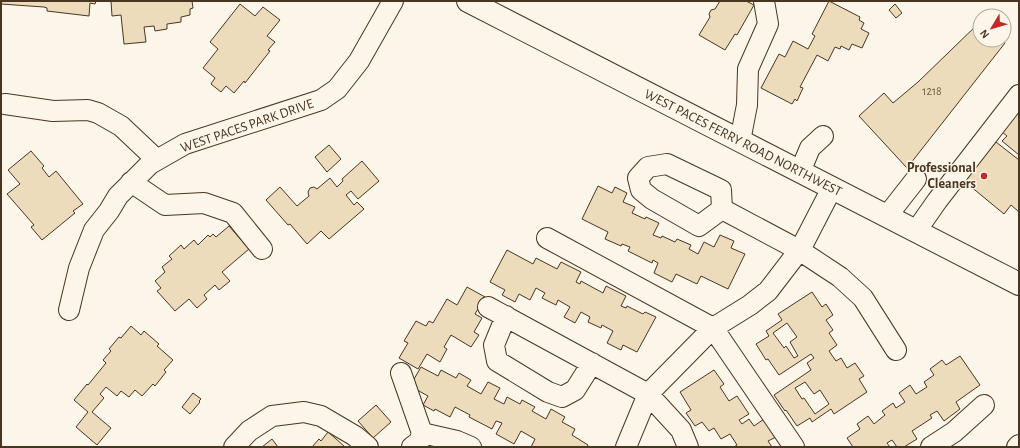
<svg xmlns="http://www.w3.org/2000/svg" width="1020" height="448" font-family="'Alegreya Sans',sans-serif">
<rect width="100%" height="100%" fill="#fbf6e9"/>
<path fill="#ecdcbc" stroke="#4a3520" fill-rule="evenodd" d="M1 1H96L95 4 90 3 89 16 47 11V8L44 7 1 4Z
M111 1H192L193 8 190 9V15L181 17V22L167 24V29L155 31 154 26 144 27 146 42 124 44 121 15 112 16Z
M720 1H746L754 5 737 35 735 34 725 50 699 35 710 17 709 14 711 10 715 9Z
M829 1 860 17 859 20 864 23 861 29 869 33 862 48 852 44 849 50 841 46 840 49 835 47 828 61 817 55 800 87 803 88 797 101 795 99 792 104 761 88 779 54 785 57 793 41 808 49 815 36 812 34Z
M240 4 255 16 263 7 280 20 267 36 275 42 268 50 270 51 245 83 244 81 234 93 226 86 221 92 211 84 215 78 203 68 218 49 210 42Z
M895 4 902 13 896 18 889 10Z
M980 22V40H1003L1005 43 907 168 859 116 884 93 893 103 918 82Z
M1019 112V155L1002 141 1007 136 1002 132Z
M996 142 1019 160V212L1011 205 1004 214 964 181Z
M329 145 341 159 327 172 315 157Z
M31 151 44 166 42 168 49 177 56 171 83 204 73 211 75 213 42 240 31 227 34 225 7 194 20 184 8 170Z
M362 161 379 181 358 199 351 191 346 195 354 205 357 202 364 209 329 239 321 231 307 244 290 224 288 225 266 200 280 187 297 206 309 196 308 192 310 188 314 187 317 189 330 178 337 187 343 181 342 179Z
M598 186 612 193 615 187 627 193 623 202 635 207 632 213 645 219 646 217 659 223 653 235 661 238 662 236 675 242 677 239 691 245 689 249 698 254 704 242 714 247 720 235 734 241 731 248 745 254 728 289 701 276 697 284 676 274 672 282 654 273 658 263 653 260 652 263 628 251 630 247 622 244 621 246 605 239 608 232 582 219Z
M229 226 249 249 222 272 230 281 219 290 215 285 204 295 207 299 197 308 189 299 175 311 157 291 161 288 155 281 165 272 162 267 172 259 169 256 181 245 184 249 194 240 198 245 208 235 210 237 213 234 216 237Z
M507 250 533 264 536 258 557 269 561 262 581 272 576 282 580 284 581 281 603 293 606 286 626 296 621 306 626 308 627 306 643 314 645 312 656 317 637 352 623 345 621 350 607 343 613 331 602 325 601 328 588 322 590 317 581 312 575 323 564 317 570 307 558 300 556 305 542 298 545 293 536 288 530 300 519 294 515 302 502 295 505 290 490 282Z
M467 287 485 297 475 314 482 318 474 332 479 335 471 347 451 335 444 347 447 349 440 362 427 354 418 369 399 358 408 343 404 341 416 321 426 326 429 321 433 323 447 299 457 305Z
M812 292 822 307 826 304 833 315 826 320 833 330 829 333 837 345 829 351 836 361 841 358 847 368 855 363 864 376 859 379 867 392 834 414 831 409 812 422 810 418 797 426 786 410 785 411 774 395 811 370 807 363 814 358 811 354 779 375 768 359 766 360 756 344 769 336 766 331 782 320 778 314ZM787 323 797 337 790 342 798 356 794 358 786 346 784 348 773 333ZM805 382 814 394 820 390 829 404 815 414 804 398 802 399 795 388Z
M131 326 141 335 144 331 159 344 157 346 173 360 164 370 166 372 155 386 153 384 142 396 135 390 129 397 121 391 117 396 106 387 100 394 104 398 92 412 111 428 97 445 76 427 88 412 74 400 87 384 88 385 106 363 103 360 111 351 109 349 119 337 121 338Z
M960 356 980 385 956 402 960 409 944 421 937 411 930 415 932 418 912 431 917 439 904 447H897L892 440 887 443 890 447H853L847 438 860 429 857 424 868 416 874 424 885 415 882 411 893 403 896 408 905 402 899 393 910 385 916 394 927 387 924 382 934 375 930 369 942 360 946 365Z
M421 367 438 376 441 370 456 378 459 373 471 380 467 386 481 394 488 382 500 388 494 399 504 404 507 397 520 404 522 400 535 407 532 411 546 419 551 409 565 417 562 422 575 429 572 435 588 445 587 447H531L535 439 521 431 514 444 496 434 502 423 496 421 492 429 469 417 470 415 455 407 450 417 435 409 434 411 423 405 428 396 410 386Z
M714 370 724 384 720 387 729 401 737 396 749 414 739 420 742 424 749 419 754 426 764 419 776 437 768 441 772 447H734L737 445 730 434 721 439 714 428 709 431 702 422 695 426 686 413 691 410 680 392Z
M193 393 201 399 199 401 200 402 190 414 182 407Z
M376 405 391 422 373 438 358 421Z
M328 432 335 438 345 447H312L319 439 321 441Z
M272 439 278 447H262Z"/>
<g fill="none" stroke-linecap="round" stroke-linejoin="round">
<g stroke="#4a3520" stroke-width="22">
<path id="minor" d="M5 104 53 111 88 110 98 113 121 126 157 160
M740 141 747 105 748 69 768 24 764 1
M800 172 810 148 823 136
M131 182 165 205 204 203 233 213 262 249
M722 209 699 226 652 199 641 190 638 178 648 167 667 164 721 190 722 209 799 250 840 277 863 298 896 350
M887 216 916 179
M916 231 937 201 1019 95
M547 238 713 328 794 447
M488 307 648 394 681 430 688 447
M69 310 79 268 94 230 109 211 118 196 150 164 185 144 321 100 337 89 359 61 393 1
M506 316 494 345 497 361 548 392 562 397 575 390 592 363
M401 373 422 433 419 442 412 447
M422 433 457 441 471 447
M234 447 249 431 272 416 304 412 321 416 355 436 368 447
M626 447 648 394 713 328 750 305 768 291 801 248 832 188
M931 447 954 432 984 405
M1017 447 1019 445"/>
</g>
<g stroke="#4a3520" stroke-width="24">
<path id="major" d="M468 1 1019 284"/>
</g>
<use href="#minor" stroke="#fbf6e9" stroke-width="20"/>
<use href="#major" stroke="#fbf6e9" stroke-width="22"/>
</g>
<circle fill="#c62828" stroke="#fbf6e9" stroke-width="1.5" cx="984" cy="176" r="4"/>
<g text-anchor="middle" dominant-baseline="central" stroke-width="3" stroke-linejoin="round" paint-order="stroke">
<g font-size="12" fill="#725f47">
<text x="932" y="91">1218</text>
</g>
<g font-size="14" fill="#4a3520" stroke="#fbf6e9">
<text transform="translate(247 126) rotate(-19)">WEST PACES PARK DRIVE</text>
<text transform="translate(743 143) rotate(27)">WEST PACES FERRY ROAD NORTHWEST</text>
</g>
<g font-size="14" font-weight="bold" fill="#4a3520" stroke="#fbf6e9" text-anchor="end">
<text x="976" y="168">Professional<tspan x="976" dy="16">Cleaners</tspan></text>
</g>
</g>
<rect width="1020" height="448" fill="none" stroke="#4a3520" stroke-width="4"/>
<g transform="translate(992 28) rotate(232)"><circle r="19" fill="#fbf6e9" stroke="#b4a999"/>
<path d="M0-3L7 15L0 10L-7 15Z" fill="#c62828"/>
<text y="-6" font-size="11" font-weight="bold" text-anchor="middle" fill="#4a3520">N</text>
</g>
</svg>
